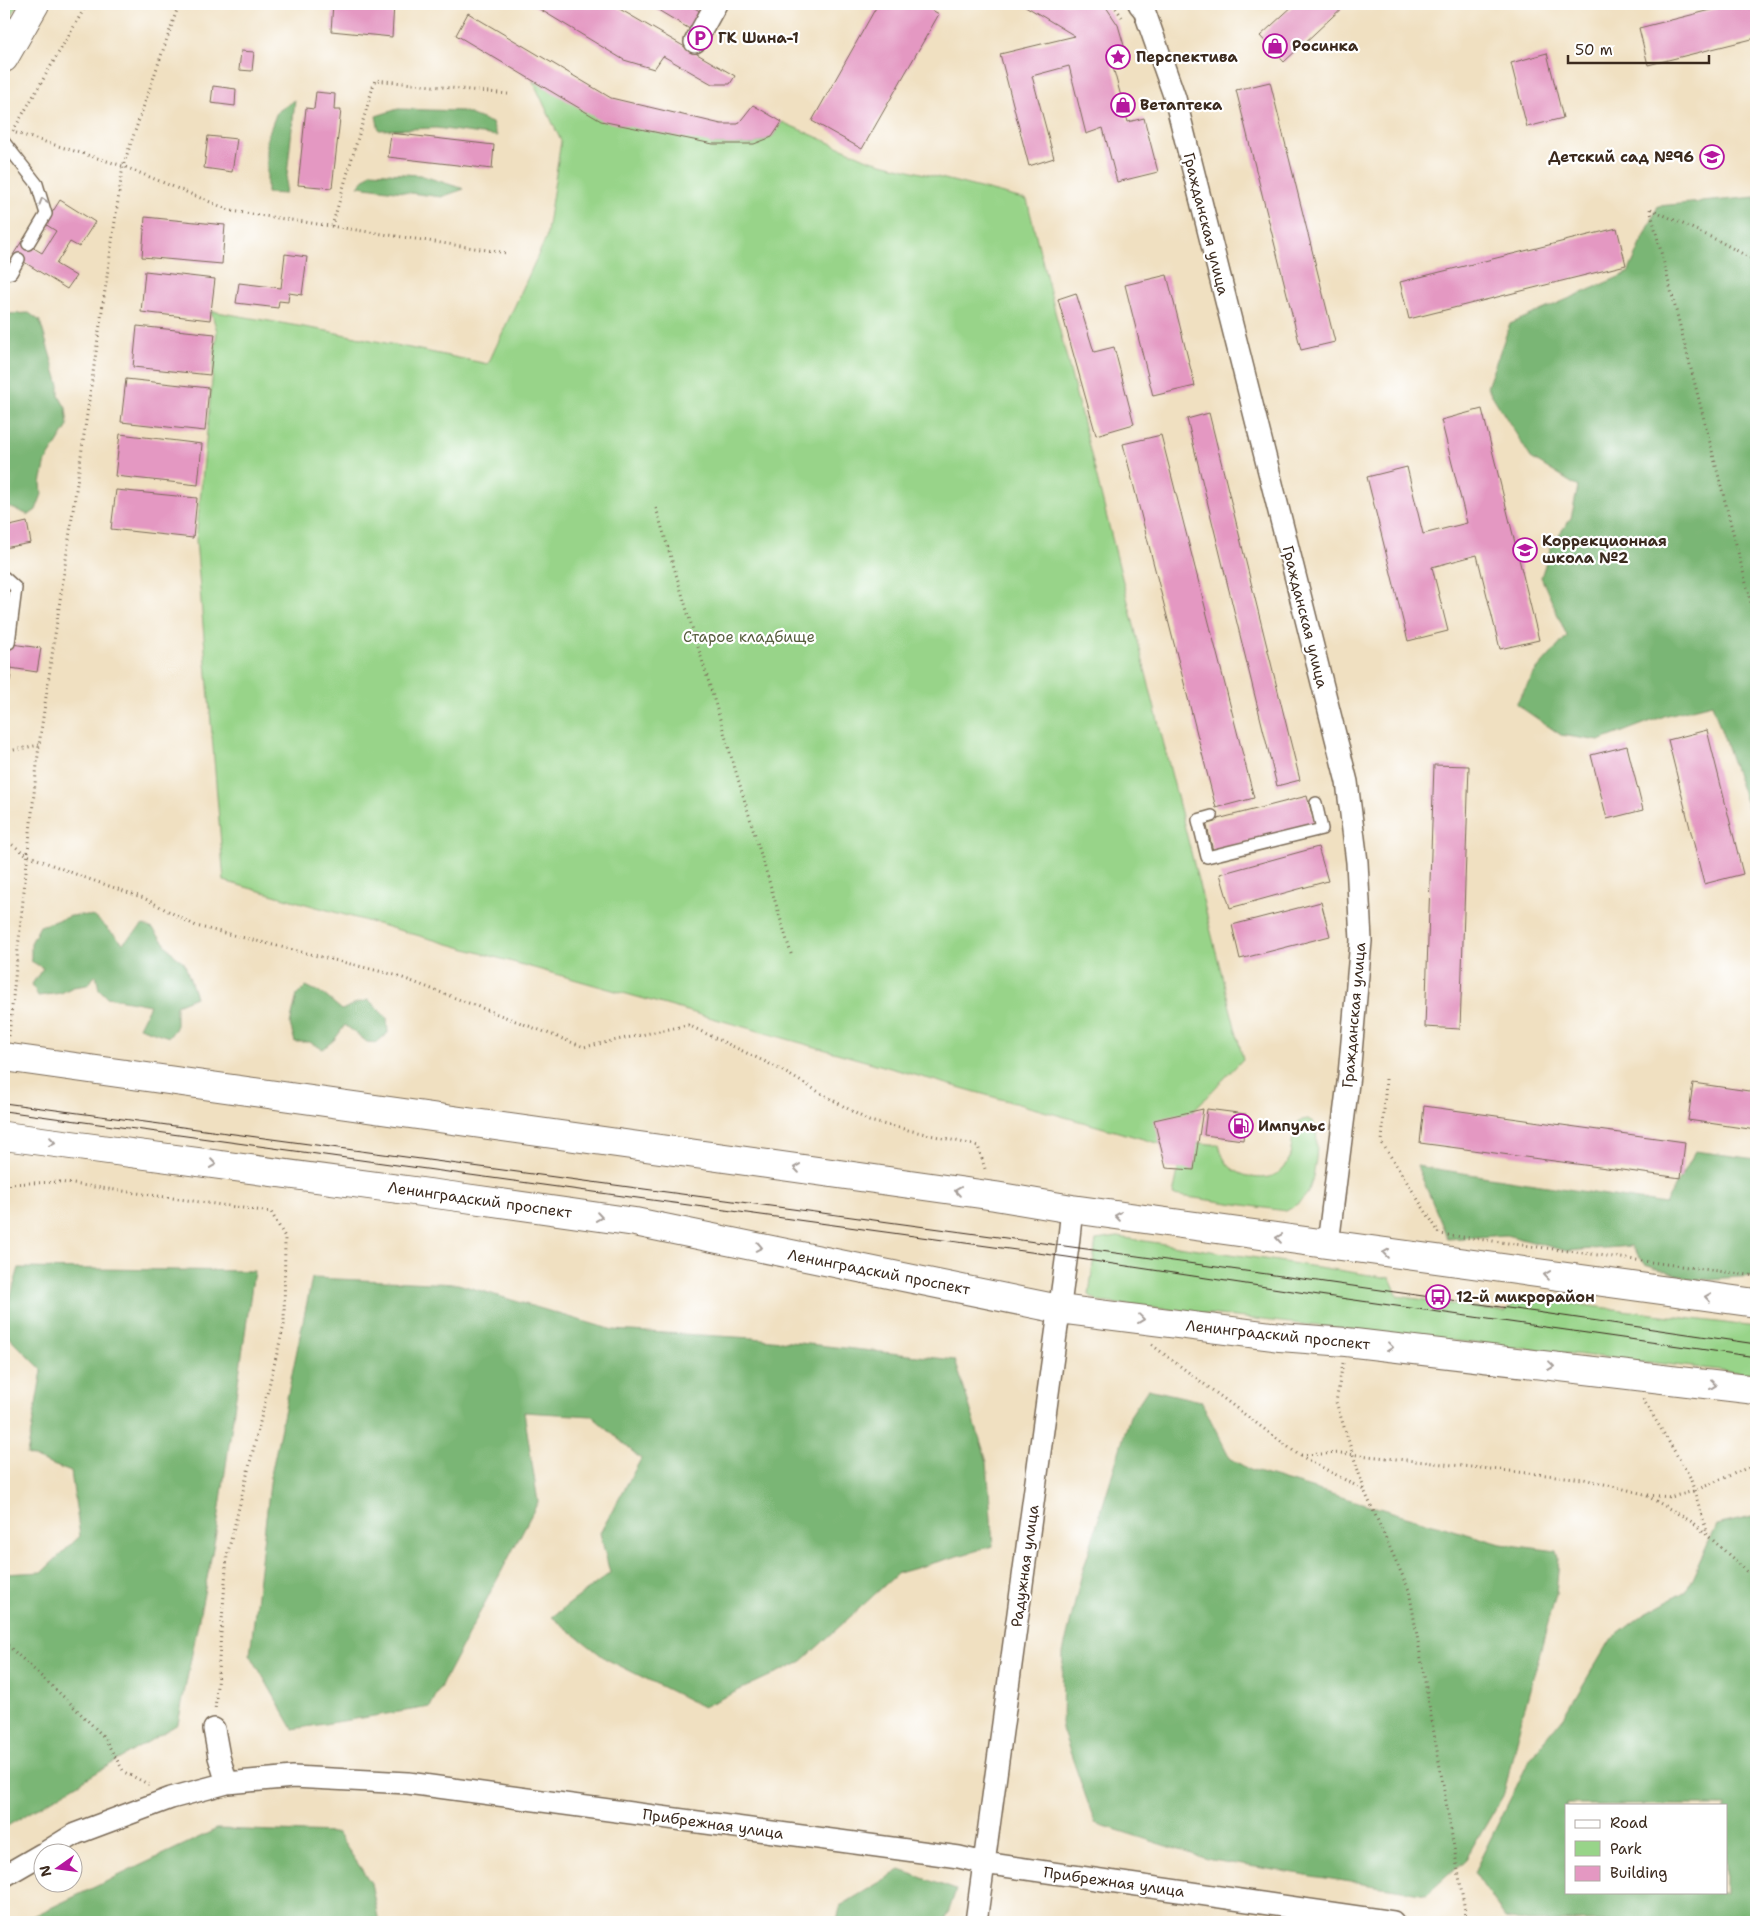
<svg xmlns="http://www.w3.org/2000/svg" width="1760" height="1926" font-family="'Shantell Sans',sans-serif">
<rect width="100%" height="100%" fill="#fff"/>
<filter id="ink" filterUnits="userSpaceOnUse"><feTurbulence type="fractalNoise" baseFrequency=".02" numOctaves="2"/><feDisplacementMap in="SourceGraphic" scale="10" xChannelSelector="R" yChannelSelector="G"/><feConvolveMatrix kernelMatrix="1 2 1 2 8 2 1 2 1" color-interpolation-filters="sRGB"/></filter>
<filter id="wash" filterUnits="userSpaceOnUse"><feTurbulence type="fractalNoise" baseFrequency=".0096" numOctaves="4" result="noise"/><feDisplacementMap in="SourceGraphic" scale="20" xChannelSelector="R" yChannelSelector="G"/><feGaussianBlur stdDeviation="1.12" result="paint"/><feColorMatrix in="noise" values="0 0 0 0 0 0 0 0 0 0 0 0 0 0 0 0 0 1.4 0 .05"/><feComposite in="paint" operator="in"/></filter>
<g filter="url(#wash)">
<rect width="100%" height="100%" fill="#f0e0c1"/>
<path fill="#98d489" stroke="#6a7f54" d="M8 4H18L4 30V11Z
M532 79 713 144H754L772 137 782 122 870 160 1027 200 1243 1059 1161 1144 224 881 196 540 217 331 211 311 327 331 488 364 546 238 561 141Z
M1308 1119 1313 1122C1321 1136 1315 1180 1307 1194 1302 1201 1294 1207 1286 1211L1173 1195 1184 1141 1219 1145C1221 1153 1224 1160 1229 1166 1243 1179 1272 1184 1285 1167 1293 1156 1291 1139 1295 1126L1302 1120Z
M1118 1237 1390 1278 1398 1296 1505 1312 1520 1297 1756 1327V1374L1099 1302 1089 1295 1096 1240Z"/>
<path fill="#7ab675" stroke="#5a704a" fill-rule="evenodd" d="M295 100 285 194 267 193V138L277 112Z
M398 109 462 111 492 123 497 136 436 128 379 130 376 116Z
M371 172 420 175 464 189 441 197 358 186Z
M1756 197V848L1750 813 1712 704 1667 715 1599 741 1561 735 1516 704 1535 672 1567 636 1541 577 1552 544 1571 518 1578 487 1531 458 1487 387 1510 324 1628 273 1658 206Z
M29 313 40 321 59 385V396L66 408 68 426 46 461 41 483 42 494 36 510 29 515 4 505V317L8 314Z
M82 915 95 917 123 943 143 925 153 929 175 956 184 962 196 997 176 1005V1028L169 1037 139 1027 150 1005 107 997 99 989 96 975 87 985 73 987 61 993 38 996 32 984 43 968 31 961V943L40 926 71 916Z
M306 986 323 994 342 1010 354 1004 369 1000 387 1018 388 1033 376 1043 367 1042 345 1025 335 1039 323 1049 309 1042H295L290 1024 297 995Z
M1695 1151 1756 1159V1276L1693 1280 1645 1264 1631 1246 1567 1251 1506 1235 1448 1239 1417 1166 1665 1204Z
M19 1268 254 1271 217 1528 178 1724 4 1828V1574L42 1572 80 1536 71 1472 27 1455 42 1370 4 1332V1318Z
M312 1278 458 1284 613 1330 753 1338 955 1360 987 1462 993 1546 898 1573 802 1661 703 1707 606 1659 552 1617 610 1573 600 1533 641 1459 592 1416 524 1412 538 1502 430 1707 293 1729 250 1654 271 1475Z
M1148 1389 1201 1401 1230 1458 1250 1470 1501 1544 1557 1551 1559 1558 1556 1595 1517 1736 1504 1794 1466 1859 1427 1894 1211 1860 1095 1823 1062 1729 1063 1653 1081 1577 1130 1416Z
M1756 1516V1922H1527L1505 1918 1474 1872 1530 1759 1564 1717 1609 1641 1644 1614 1686 1591 1716 1525ZM1566 1805H1726V1892H1566Z
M217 1829 337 1833 371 1883 379 1922H21Z
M900 1870 956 1890 945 1922H837L840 1906Z
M1204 1921 1211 1922H1051Z"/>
<g id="blocks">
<path fill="#e498c2" d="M333 4H394L392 37 331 31Z
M531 4H611L735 76 730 84H712L663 56 654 69 624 60Z
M648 4H688L703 13 693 31Z
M878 4H921L939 14 862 149 812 121Z
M1022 4H1104L1118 25 1127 56 1111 60 1128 122 1144 118 1158 172 1117 182 1103 128 1086 134 1069 66 1032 76 1054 158 1029 166 1000 54 1075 36Z
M1295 4H1346L1284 62 1260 36Z
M1735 4H1756V38L1648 65 1639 28Z
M468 13 611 98 721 124H738L753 105 782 122 772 137 754 144H713L601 121 456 35Z
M241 51 254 52 252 71 239 70Z
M1547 53 1563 118 1527 127 1511 63Z
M1270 82 1335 342 1301 350 1236 90Z
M213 86 236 89 235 106 211 103Z
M316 92 335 94 334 110H341L332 188 298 185 306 108 314 109Z
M391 133 494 145 492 169 388 157Z
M208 136 237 139 232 172 204 168Z
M60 200 95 222 79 247 70 242 56 264 76 276 67 289 13 255 22 241 42 253 56 231 45 224Z
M145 217 225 225 222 264 142 257Z
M1617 228 1626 265 1409 319 1400 282Z
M285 254 307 257 302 295 289 293 288 302 279 301 278 308 236 303 239 283 281 288Z
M145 271 215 279 210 320 141 312Z
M1167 275 1195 386 1153 396 1125 285Z
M1076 293 1094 352 1114 347 1134 424 1096 435 1058 299Z
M137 326 215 334 210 375 133 367Z
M126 379 209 388 205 431 121 422Z
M1482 409 1539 640 1500 649 1477 555 1432 567 1448 631 1408 641 1367 477 1407 467 1423 534 1467 523 1441 420Z
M1209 413 1300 780 1277 786 1187 419Z
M120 434 202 444 198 485 115 476Z
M1161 435 1254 798 1216 808 1123 444Z
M116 490 197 498 193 538 111 529Z
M8 516 10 526 27 522 31 543 4 548V517Z
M4 643 41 648 37 672 4 667Z
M1707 730 1743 874 1704 884 1668 740Z
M1627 746 1643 810 1607 819 1591 755Z
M1434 765 1469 766 1460 1029 1425 1027Z
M1307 796 1315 825 1213 851 1206 822Z
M1318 847 1328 881 1230 908 1220 874Z
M1321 902 1330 936 1240 959 1232 925Z
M1693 1083 1756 1092V1130L1688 1120Z
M1424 1106 1685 1142 1681 1178 1420 1143Z
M1203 1109 1194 1170 1166 1168 1154 1120Z
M1207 1109 1246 1114 1243 1140 1204 1135Z"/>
</g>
</g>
<g filter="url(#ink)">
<use href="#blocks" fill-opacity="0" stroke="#7a6a57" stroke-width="1"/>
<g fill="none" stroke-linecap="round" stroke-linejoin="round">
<g stroke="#7a6a57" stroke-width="14">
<path id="lane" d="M4 142 37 184 46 214 28 244
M4 274 11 273 19 259
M4 577 16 588 9 643
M4 678 5 667
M1212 816 1198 820 1207 857 1322 829 1316 803"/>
</g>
<g stroke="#7a6a57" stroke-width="24">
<path id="street" d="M1139 4 1144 10 1175 98 1347 782 1357 862 1361 941 1349 1075 1328 1244
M695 42 716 4
M214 1729 219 1757 227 1783
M43 1854 75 1834 171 1798 227 1783 293 1777 408 1783 959 1857 984 1863 1393 1922
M4 1876 42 1854
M976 1922 1068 1246 1072 1209"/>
</g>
<g stroke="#7a6a57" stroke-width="30">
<path id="secondary" d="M4 58 35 4
M4 1057 995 1196 1072 1209 1756 1303
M4 1136 451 1196 635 1222 1059 1309 1280 1337 1346 1342 1756 1390"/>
</g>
<path stroke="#7a6a57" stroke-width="3" stroke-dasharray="1 4" stroke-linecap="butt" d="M1113 4 1122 17
M13 131 87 4
M16 133 123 166 232 211 507 253
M1650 209 1756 622
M1651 209 1719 241 1756 261
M332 226 375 80 508 94
M656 508 792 957
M4 752 39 745
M4 839 27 855 83 877 144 898 196 926 395 975 584 1047 688 1025 774 1066 869 1121 978 1146 986 1172
M9 1036 39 745 123 166 179 4
M1386 1079 1382 1143 1440 1234 1756 1276
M4 1184 59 1182 271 1212 285 1237 284 1325 227 1556 215 1711
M1152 1345 1299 1455 1364 1490 1409 1590 1467 1922
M1343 1363 1336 1402 1364 1489
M1643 1399 1690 1477 1708 1535
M1301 1455 1340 1453 1584 1479 1644 1494 1694 1523 1751 1575 1756 1577
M1648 1495 1671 1497 1694 1491 1756 1464
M4 1642 67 1700 103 1736 124 1772 150 1785"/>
<use href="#lane" stroke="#fff" stroke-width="11"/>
<use href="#street" stroke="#fff" stroke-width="21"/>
<use href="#secondary" stroke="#fff" stroke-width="28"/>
<path stroke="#3b2a1e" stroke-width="1" d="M4 1103C588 1182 1173 1258 1756 1344
M4 1111 1067 1257 1319 1295 1756 1357"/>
</g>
<defs><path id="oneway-chevron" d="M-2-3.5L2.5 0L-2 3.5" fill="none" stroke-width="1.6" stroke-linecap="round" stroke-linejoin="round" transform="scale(1.25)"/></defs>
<g stroke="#a79f9a">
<use href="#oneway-chevron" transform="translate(43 201) rotate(-107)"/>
<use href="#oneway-chevron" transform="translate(52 1142) rotate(8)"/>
<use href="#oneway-chevron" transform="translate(213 1164) rotate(8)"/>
<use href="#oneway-chevron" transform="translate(797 1168) rotate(-172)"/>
<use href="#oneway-chevron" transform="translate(958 1191) rotate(-172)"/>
<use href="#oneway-chevron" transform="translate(1118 1216) rotate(-172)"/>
<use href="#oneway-chevron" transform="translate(599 1217) rotate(8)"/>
<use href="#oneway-chevron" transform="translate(1279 1238) rotate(-172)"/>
<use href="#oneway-chevron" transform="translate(759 1247) rotate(11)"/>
<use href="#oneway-chevron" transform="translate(1386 1253) rotate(-172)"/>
<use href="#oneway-chevron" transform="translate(1547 1275) rotate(-172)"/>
<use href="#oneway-chevron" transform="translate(1708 1297) rotate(-172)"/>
<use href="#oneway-chevron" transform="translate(1141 1319) rotate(7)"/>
<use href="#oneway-chevron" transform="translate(1390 1347) rotate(7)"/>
<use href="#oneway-chevron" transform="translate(1551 1366) rotate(7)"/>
<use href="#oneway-chevron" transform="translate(1713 1385) rotate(7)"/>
</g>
</g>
<defs>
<g id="parking-ring" transform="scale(1.25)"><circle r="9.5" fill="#fff" stroke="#b5179e" stroke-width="1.5"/><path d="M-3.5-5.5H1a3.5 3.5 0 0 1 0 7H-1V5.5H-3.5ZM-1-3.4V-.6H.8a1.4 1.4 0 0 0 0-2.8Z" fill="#b5179e"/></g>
<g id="shop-ring" transform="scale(1.25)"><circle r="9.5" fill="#fff" stroke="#b5179e" stroke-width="1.5"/><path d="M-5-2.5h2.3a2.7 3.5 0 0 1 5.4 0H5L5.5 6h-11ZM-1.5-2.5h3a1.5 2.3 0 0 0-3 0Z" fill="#b5179e"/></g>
<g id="sight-ring" transform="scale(1.25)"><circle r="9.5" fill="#fff" stroke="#b5179e" stroke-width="1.5"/><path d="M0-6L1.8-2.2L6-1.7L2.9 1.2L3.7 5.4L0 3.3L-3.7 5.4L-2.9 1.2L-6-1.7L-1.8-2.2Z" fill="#b5179e"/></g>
<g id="school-ring" transform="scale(1.25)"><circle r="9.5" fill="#fff" stroke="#b5179e" stroke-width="1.5"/><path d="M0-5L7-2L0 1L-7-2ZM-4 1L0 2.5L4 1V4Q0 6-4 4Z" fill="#b5179e"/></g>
<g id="fuel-ring" transform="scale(1.25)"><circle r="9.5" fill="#fff" stroke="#b5179e" stroke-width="1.5"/><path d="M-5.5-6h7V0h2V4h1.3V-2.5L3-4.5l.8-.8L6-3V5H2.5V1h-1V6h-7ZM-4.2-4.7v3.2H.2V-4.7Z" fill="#b5179e"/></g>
<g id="bus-ring" transform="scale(1.25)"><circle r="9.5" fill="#fff" stroke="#b5179e" stroke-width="1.5"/><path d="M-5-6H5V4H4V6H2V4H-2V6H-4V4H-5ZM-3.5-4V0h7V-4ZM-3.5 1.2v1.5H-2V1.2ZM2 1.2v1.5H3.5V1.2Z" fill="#b5179e"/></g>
</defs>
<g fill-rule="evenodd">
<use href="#parking-ring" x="700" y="38"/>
<use href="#shop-ring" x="1275" y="46"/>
<use href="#sight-ring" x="1118" y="57"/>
<use href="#shop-ring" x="1123" y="105"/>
<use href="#school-ring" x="1712" y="157"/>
<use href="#school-ring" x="1525" y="550"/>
<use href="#fuel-ring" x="1241" y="1126"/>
<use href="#bus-ring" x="1438" y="1297"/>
</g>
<g text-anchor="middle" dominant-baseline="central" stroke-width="4.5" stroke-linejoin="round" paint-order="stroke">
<g font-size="15" font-weight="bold" fill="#3b2a1e" stroke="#fff" text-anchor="start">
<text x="718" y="38">ГК Шина-1</text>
<text x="1292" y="46">Росинка</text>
<text x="1136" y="57">Перспектива</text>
<text x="1140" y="105">Ветаптека</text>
<text x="1694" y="157" text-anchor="end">Детский сад №96</text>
<text x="1542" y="541">Коррекционная<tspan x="1542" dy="17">школа №2</tspan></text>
<text x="1258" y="1126">Импульс</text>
<text x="1456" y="1297">12-й микрорайон</text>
</g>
<g font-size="15" fill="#3b2a1e" stroke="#fff">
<text transform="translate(1206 224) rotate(76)">Гражданская улица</text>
<text transform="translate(1305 617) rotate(76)">Гражданская улица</text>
<text transform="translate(1354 1015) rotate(-85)">Гражданская улица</text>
<text transform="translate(480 1200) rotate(8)">Ленинградский проспект</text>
<text transform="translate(879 1272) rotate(11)">Ленинградский проспект</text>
<text transform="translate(1278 1335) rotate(6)">Ленинградский проспект</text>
<text transform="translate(1025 1566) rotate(-82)">Радужная улица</text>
<text transform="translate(713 1824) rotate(8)">Прибрежная улица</text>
<text transform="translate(1114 1882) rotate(8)">Прибрежная улица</text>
</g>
<g font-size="15" fill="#575d3e" stroke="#fff">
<text x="749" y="637">Старое кладбище</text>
</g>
</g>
<rect width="1760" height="1926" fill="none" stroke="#fff" stroke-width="20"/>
<rect x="1565" y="1804" width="162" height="90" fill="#ffffff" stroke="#b1aaa5"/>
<rect x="1575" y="1820" width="25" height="8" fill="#ffffff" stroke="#b1aaa5"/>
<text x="1610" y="1828" font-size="15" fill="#3b2a1e">Road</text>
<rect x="1575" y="1841" width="25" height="15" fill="#98d489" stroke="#b1aaa5"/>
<text x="1610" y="1854" font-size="15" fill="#3b2a1e">Park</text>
<rect x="1575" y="1866" width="25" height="15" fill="#e498c2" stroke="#b1aaa5"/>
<text x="1610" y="1878" font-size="15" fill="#3b2a1e">Building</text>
<g transform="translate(58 1868) rotate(256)"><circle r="24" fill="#ffffff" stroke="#b1aaa5"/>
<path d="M0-4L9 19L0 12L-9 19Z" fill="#b5179e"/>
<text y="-8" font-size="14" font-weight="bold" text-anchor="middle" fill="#3b2a1e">N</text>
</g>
<path d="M1568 55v8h141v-8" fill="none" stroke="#3b2a1e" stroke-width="2.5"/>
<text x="1575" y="55" font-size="15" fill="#3b2a1e" stroke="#ffffff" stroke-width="4" paint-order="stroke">50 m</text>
</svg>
